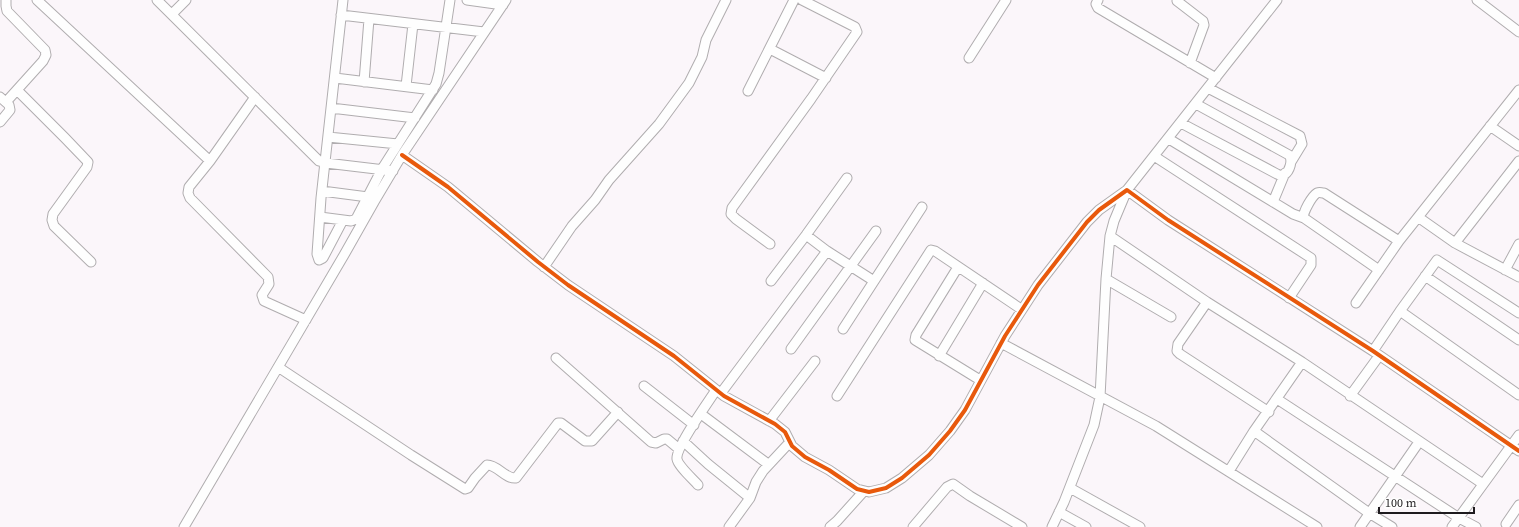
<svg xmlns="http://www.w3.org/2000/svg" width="1519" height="527" font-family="'Source Serif 4',serif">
<rect width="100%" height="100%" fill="#fbf6fa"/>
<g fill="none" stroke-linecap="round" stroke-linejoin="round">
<g stroke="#b0adaf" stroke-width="11">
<path id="minor" d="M37 0 210 161
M157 0 319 161 326 163 393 171
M343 0 321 198 317 254 319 260 323 258 343 220
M467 0 503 5
M1098 0 1096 4 1098 8 1216 78
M1477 0 1519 32
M1177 1 1203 21 1204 25 1190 63
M172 14 186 0
M341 15 484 32
M770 49 826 78
M969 58 1006 0
M335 78 433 90
M364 82 369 19
M406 86 413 24
M1208 88 1300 136 1302 144 1291 162
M17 90 65 138 88 162 87 167 53 214 52 220 54 226 91 262
M748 91 794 0
M0 97 9 105 10 110 0 122
M255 97 210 161 189 187 188 193 190 198 268 277 269 284 262 295 264 301 306 320
M6 102 43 61 46 55 45 50 7 11 6 6V0
M331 108 415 118
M1181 123 1277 174C1279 175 1282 176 1284 175 1290 171 1293 160 1289 155L1196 104
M1490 126 1519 146
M328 137 398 144
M1169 139 1293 214 1304 218
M402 155 448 187 538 262 568 285 674 356 724 396 775 424 785 432 792 446 805 457 829 470 857 489 869 492 886 488 902 478 929 455 950 431 965 410 1005 336 1038 285 1087 222 1099 210 1127 190 1168 220 1373 351 1519 451
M1154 156 1311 258V265L1289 298
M322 191 368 197
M1273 202 1285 173
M320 217 351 221 356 219 382 169 436 84 439 73 450 0
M1418 217 1455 243 1519 277
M806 235 827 251 874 281
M1110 236 1207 302 1302 362 1483 484
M1455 243 1519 161
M770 244 736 219 731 214 732 208 811 99 857 32 855 27 802 0
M544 267 572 226 595 200 609 180 659 124 689 83 702 57 706 40 726 0
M958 267 916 335 915 340 980 380
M1379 270 1304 218C1302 213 1312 196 1317 193 1320 192 1321 193 1324 193L1399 241
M1505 270 1519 244
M1425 276 1519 340
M1106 279 1171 317
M771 281 806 235 847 178
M1207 302 1178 344 1177 351 1180 354 1269 412
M1356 303 1399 241 1519 90
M1400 311 1519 395
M843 329 922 207
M1001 343 1156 426 1317 527
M791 349 876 231
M1373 351 1400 311 1437 260 1519 313
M939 356 983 283
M556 358 651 442 656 443 664 439H667L679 449
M278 367 411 455 465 489 468 488 475 478 487 465C498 465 505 479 516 478L558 423H561L585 441H592L618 412
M644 386 694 425
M721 393 827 251
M837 396 931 250 935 251 1021 309
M1350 396 1379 356
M1277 399 1459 518 1476 527
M701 414 768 464
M769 421 815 361
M1254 431 1369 513 1392 527
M683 441 708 464 750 498
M1229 471 1254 431 1302 362
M698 485C693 479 678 466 677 459 675 448 709 401 716 390
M1070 488 1140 527
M1059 512 1086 527
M1506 524 1519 505
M184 527 344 255 374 202 402 155 506 0
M729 527 750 498 756 482 763 471 790 442
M830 527 837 521 864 491
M913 527 947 487 953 484 970 496 1022 527
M1052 527 1064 502 1094 425 1100 397 1106 279 1110 236 1114 221 1127 190 1277 0
M1360 527 1419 442
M1452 527 1519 435"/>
</g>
<use href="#minor" stroke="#fefefe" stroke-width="9"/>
<g stroke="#fff" stroke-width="6">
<path id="cycleway" d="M402 155 448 187 538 262 568 285 674 356 724 396 775 424 785 432 792 446 805 457 829 470 857 489 869 492 886 488 902 478 929 455 950 431 965 410 1005 336 1038 285 1087 222 1099 210 1127 190 1168 220 1373 351 1519 451"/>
</g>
<use href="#cycleway" stroke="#e8590c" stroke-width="4"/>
</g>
<path d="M1379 507v6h95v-6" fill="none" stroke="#1e1b1e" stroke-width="2"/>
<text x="1385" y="507" font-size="12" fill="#1e1b1e" stroke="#ffffff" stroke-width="3" paint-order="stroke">100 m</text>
</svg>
